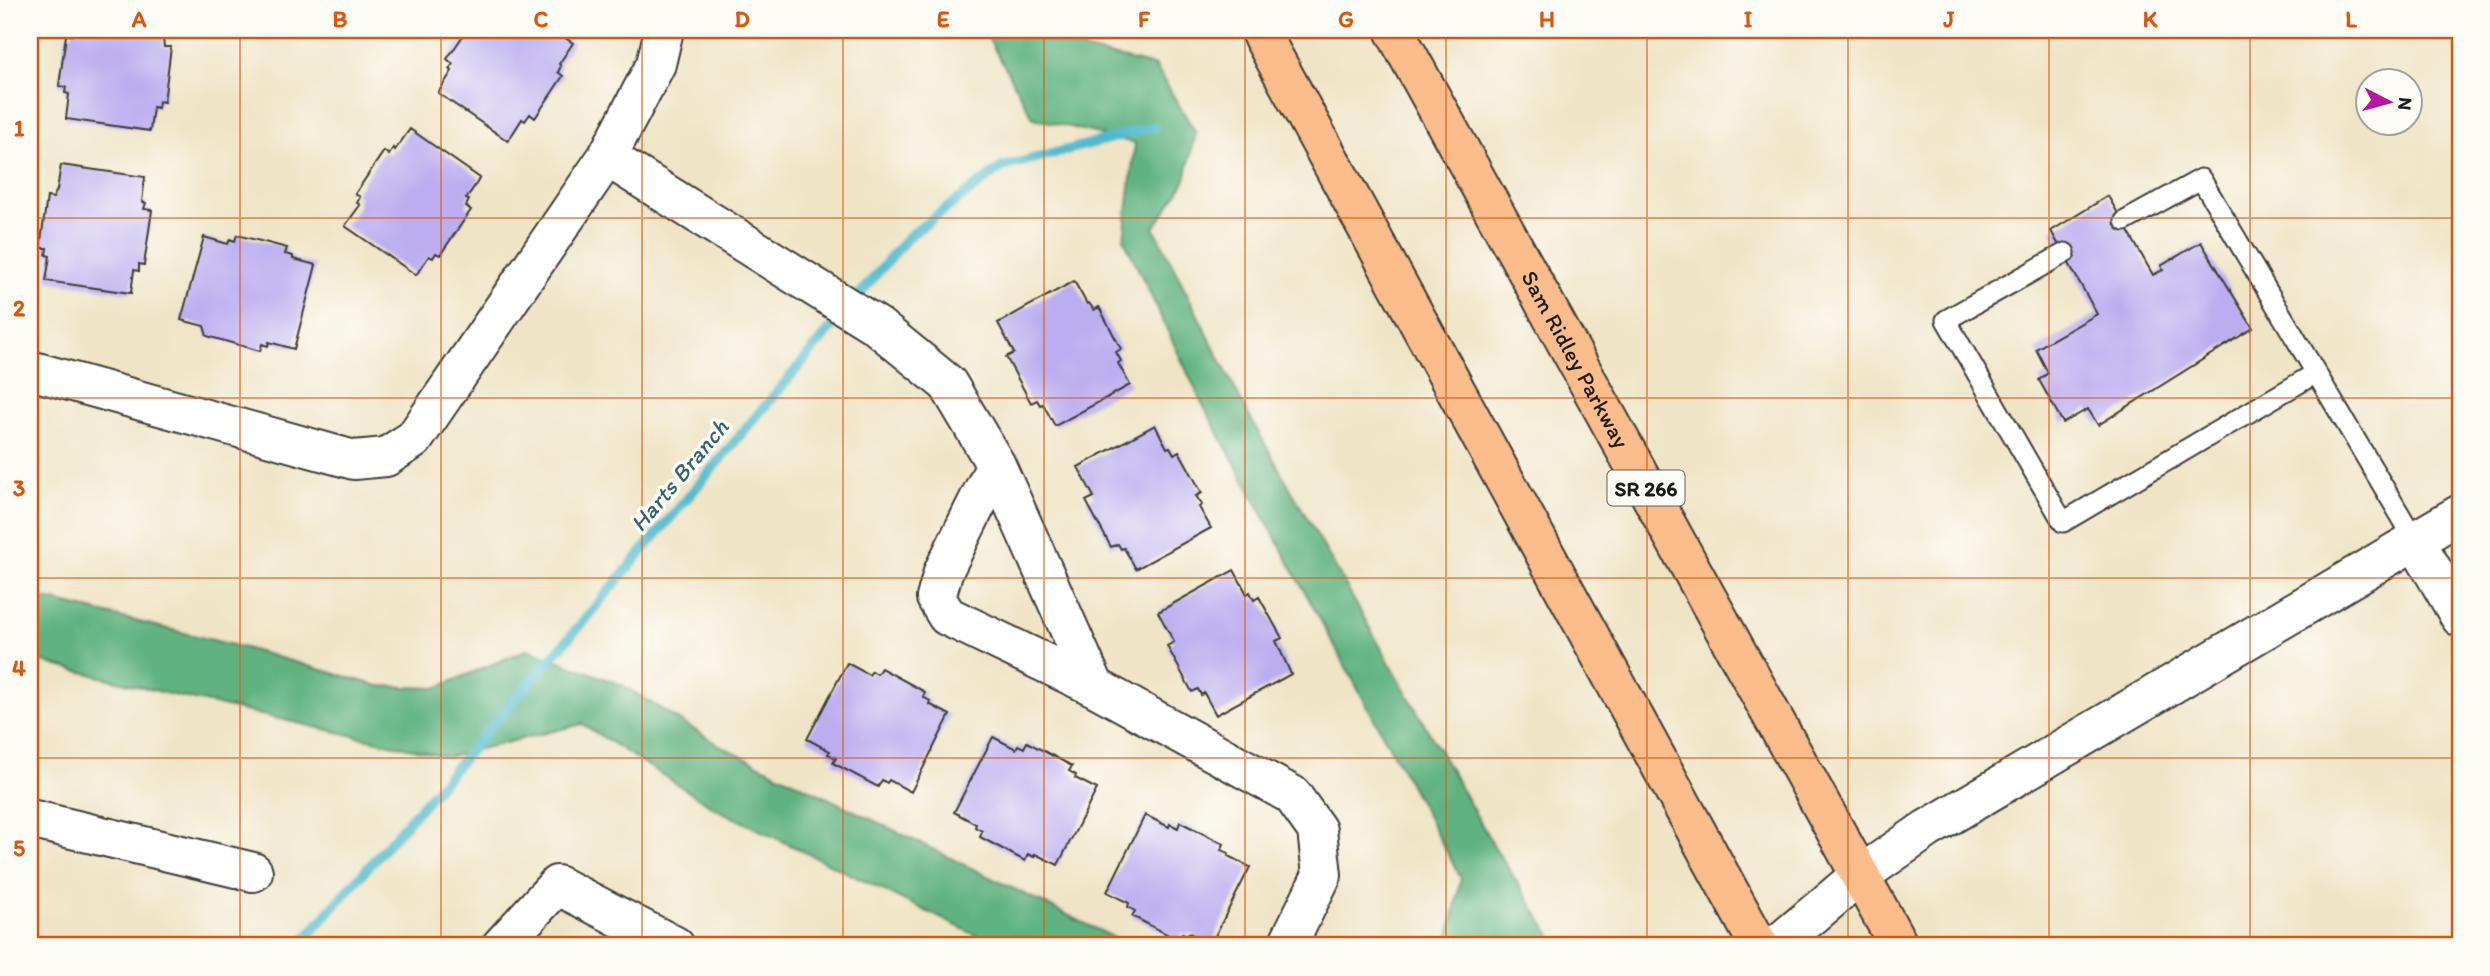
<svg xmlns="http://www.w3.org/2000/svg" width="2490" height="976" font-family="Itim,sans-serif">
<rect width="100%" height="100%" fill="#fdfcf7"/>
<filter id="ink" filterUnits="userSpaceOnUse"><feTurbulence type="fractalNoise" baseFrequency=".0143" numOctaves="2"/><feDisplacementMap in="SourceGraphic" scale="14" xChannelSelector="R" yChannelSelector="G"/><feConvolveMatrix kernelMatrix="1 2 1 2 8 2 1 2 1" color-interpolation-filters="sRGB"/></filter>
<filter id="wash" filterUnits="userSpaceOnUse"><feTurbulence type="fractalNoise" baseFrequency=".00686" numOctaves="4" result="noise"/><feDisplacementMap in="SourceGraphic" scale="28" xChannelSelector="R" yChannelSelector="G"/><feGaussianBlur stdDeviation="1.57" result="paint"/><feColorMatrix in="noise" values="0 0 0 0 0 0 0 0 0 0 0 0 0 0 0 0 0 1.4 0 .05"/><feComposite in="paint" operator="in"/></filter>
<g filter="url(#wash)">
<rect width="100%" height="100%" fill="#efe4c6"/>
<path fill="#61b380" stroke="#3e684e" stroke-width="2" d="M984 30H1030L1040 39 1155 66 1196 133 1184 183 1154 228 1244 407 1492 843 1558 946H1447L1461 878 1202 403 1124 239 1135 143 1033 118Z
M30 595 241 647 379 686 436 688 528 649 622 685 721 746 1131 946H998L716 809 582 724 448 757 173 695 30 659Z"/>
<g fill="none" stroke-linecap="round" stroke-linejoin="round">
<path stroke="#4fb9cc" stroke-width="10" d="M299 946 569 638 908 237 1002 167 1154 127"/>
</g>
<g id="blocks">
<path fill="#bcadf0" d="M73 30H162L164 47H171L164 102 159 101 158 108 153 107 150 131 66 119 69 94 65 93 66 87 59 86 66 35H72Z
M467 30H553L573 43 559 64 561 66 558 72 563 76 535 118 530 114 525 121 522 119 508 141 438 93 452 71 449 69 453 64 447 59Z
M410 129 480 178 466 199 469 200 466 206 471 210 440 255 436 253 433 258 429 256 416 275 345 226 360 205 357 203 360 197 355 194 384 151 389 155 393 148 395 150Z
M61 165 145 177 142 202 146 203 144 209 152 210 144 265 139 264V271L134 270 131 293 46 281 50 256 46 255 47 248H40L47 197 53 198 57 190Z
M2108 196 2153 275 2163 270 2161 266 2201 242 2253 328 2098 425 2088 409 2063 423 2039 380 2048 373 2036 349 2097 314 2051 231Z
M237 235 287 248 285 254 293 256V259L316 265 294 349 269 342 268 346 262 344 260 351 207 336 204 326 181 320 204 237 228 244 230 239 235 241Z
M1074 281 1087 304 1089 303 1094 310 1099 307 1121 349 1116 352 1121 361 1118 363 1130 385 1055 426 1043 404 1040 405 1037 400 1031 403 1006 357 1014 353 998 323Z
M1155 425 1167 448 1170 447 1174 454 1179 451 1202 493 1196 496 1202 505 1199 507 1211 528 1136 569 1124 548 1121 549 1118 544 1111 547 1086 501 1094 497 1078 467Z
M1234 570 1247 594 1250 592 1254 600 1259 597 1282 638 1276 641 1291 674 1216 715 1204 693 1201 695 1198 689 1192 692 1167 646 1174 642 1158 612Z
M847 663 869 675 872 671 877 674 881 668 925 692 923 697 930 701 929 704 950 715 911 792 889 780 887 783 882 780 878 787 833 763 836 758 828 754 830 751 807 739Z
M993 737 1016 749 1018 745 1024 748 1027 742 1072 766 1069 771 1076 775 1075 778 1097 789 1058 865 1035 854 1034 857 1028 854 1025 861 980 837 982 831 975 827 976 824 954 812Z
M1145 815 1169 827 1170 824 1178 828 1180 822 1224 844 1221 850 1229 853 1228 856 1250 867 1211 944 1189 933 1188 936 1182 933 1178 940 1132 916 1135 911 1128 907 1129 903 1107 892Z"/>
</g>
</g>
<g filter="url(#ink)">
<use href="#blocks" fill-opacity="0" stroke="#3c3a36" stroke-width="2"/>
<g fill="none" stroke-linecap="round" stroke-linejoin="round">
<g stroke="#3c3a36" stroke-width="23">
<path id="service" d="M2125 221 2201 179 2415 540
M2065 253 1946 320 2063 522 2316 373"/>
</g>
<g stroke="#3c3a36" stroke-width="42">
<path id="minor" d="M664 30 656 64 607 157 877 326 948 384 996 465 1095 687 1292 795 1317 830 1322 875 1287 946
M30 370 354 460 386 457 414 439 607 157
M996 465 943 572 936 598 947 616 1095 687
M2415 540 2460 617
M30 819 253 872
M501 946 557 885 675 946
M1776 946 1859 876 1927 829 2460 514"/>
</g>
<g stroke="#3c3a36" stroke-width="42">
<g id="primary">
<path d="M1259 30 1759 946"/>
<path id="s1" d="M1394 30 1899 946"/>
</g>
</g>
<use href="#service" stroke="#fff" stroke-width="19"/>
<use href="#minor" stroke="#fff" stroke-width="38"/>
<use href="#primary" stroke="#f9bc8a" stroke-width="38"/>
</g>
</g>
<path fill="none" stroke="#de560d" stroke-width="2" stroke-opacity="0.55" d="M240 30V946M441 30V946M642 30V946M843 30V946M1044 30V946M1245 30V946M1446 30V946M1647 30V946M1848 30V946M2049 30V946M2250 30V946M30 218H2460M30 398H2460M30 578H2460M30 758H2460"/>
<g text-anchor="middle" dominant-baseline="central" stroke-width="7" stroke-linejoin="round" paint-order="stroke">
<rect fill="#fdfcf7" stroke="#605f5e" stroke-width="2" x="1607.5" y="470.5" width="77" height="35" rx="5"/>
<g font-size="21" font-weight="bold" fill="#1c1c1c">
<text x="1646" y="488">SR 266</text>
</g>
<g font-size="23" fill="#1c1c1c" stroke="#fdfcf7">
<text stroke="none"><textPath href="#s1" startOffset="376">Sam Ridley Parkway</textPath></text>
</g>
<g font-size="24" font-style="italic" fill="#33636b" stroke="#fdfcf7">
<text transform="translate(679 475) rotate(-50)">Harts Branch</text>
</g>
</g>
<rect width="2490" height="976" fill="none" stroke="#fdfcf7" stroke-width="77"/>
<g transform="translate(2389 102) rotate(96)"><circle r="33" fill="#fdfcf7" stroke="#a3a29f" stroke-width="2"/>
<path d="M0-5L12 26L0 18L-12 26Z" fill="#b5179e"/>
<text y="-10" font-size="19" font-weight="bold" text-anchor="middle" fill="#1c1c1c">N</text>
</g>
<rect x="38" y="38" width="2414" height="899" fill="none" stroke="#de560d" stroke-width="2.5"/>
<g font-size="23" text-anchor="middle" font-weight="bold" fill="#de560d">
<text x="139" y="27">A</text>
<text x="340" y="27">B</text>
<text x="541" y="27">C</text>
<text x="742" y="27">D</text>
<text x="943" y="27">E</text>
<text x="1144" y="27">F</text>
<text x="1346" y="27">G</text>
<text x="1547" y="27">H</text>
<text x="1748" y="27">I</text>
<text x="1949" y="27">J</text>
<text x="2150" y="27">K</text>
<text x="2351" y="27">L</text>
<text x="19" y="136">1</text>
<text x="19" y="316">2</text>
<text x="19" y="496">3</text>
<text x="19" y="676">4</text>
<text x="19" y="856">5</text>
</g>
</svg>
